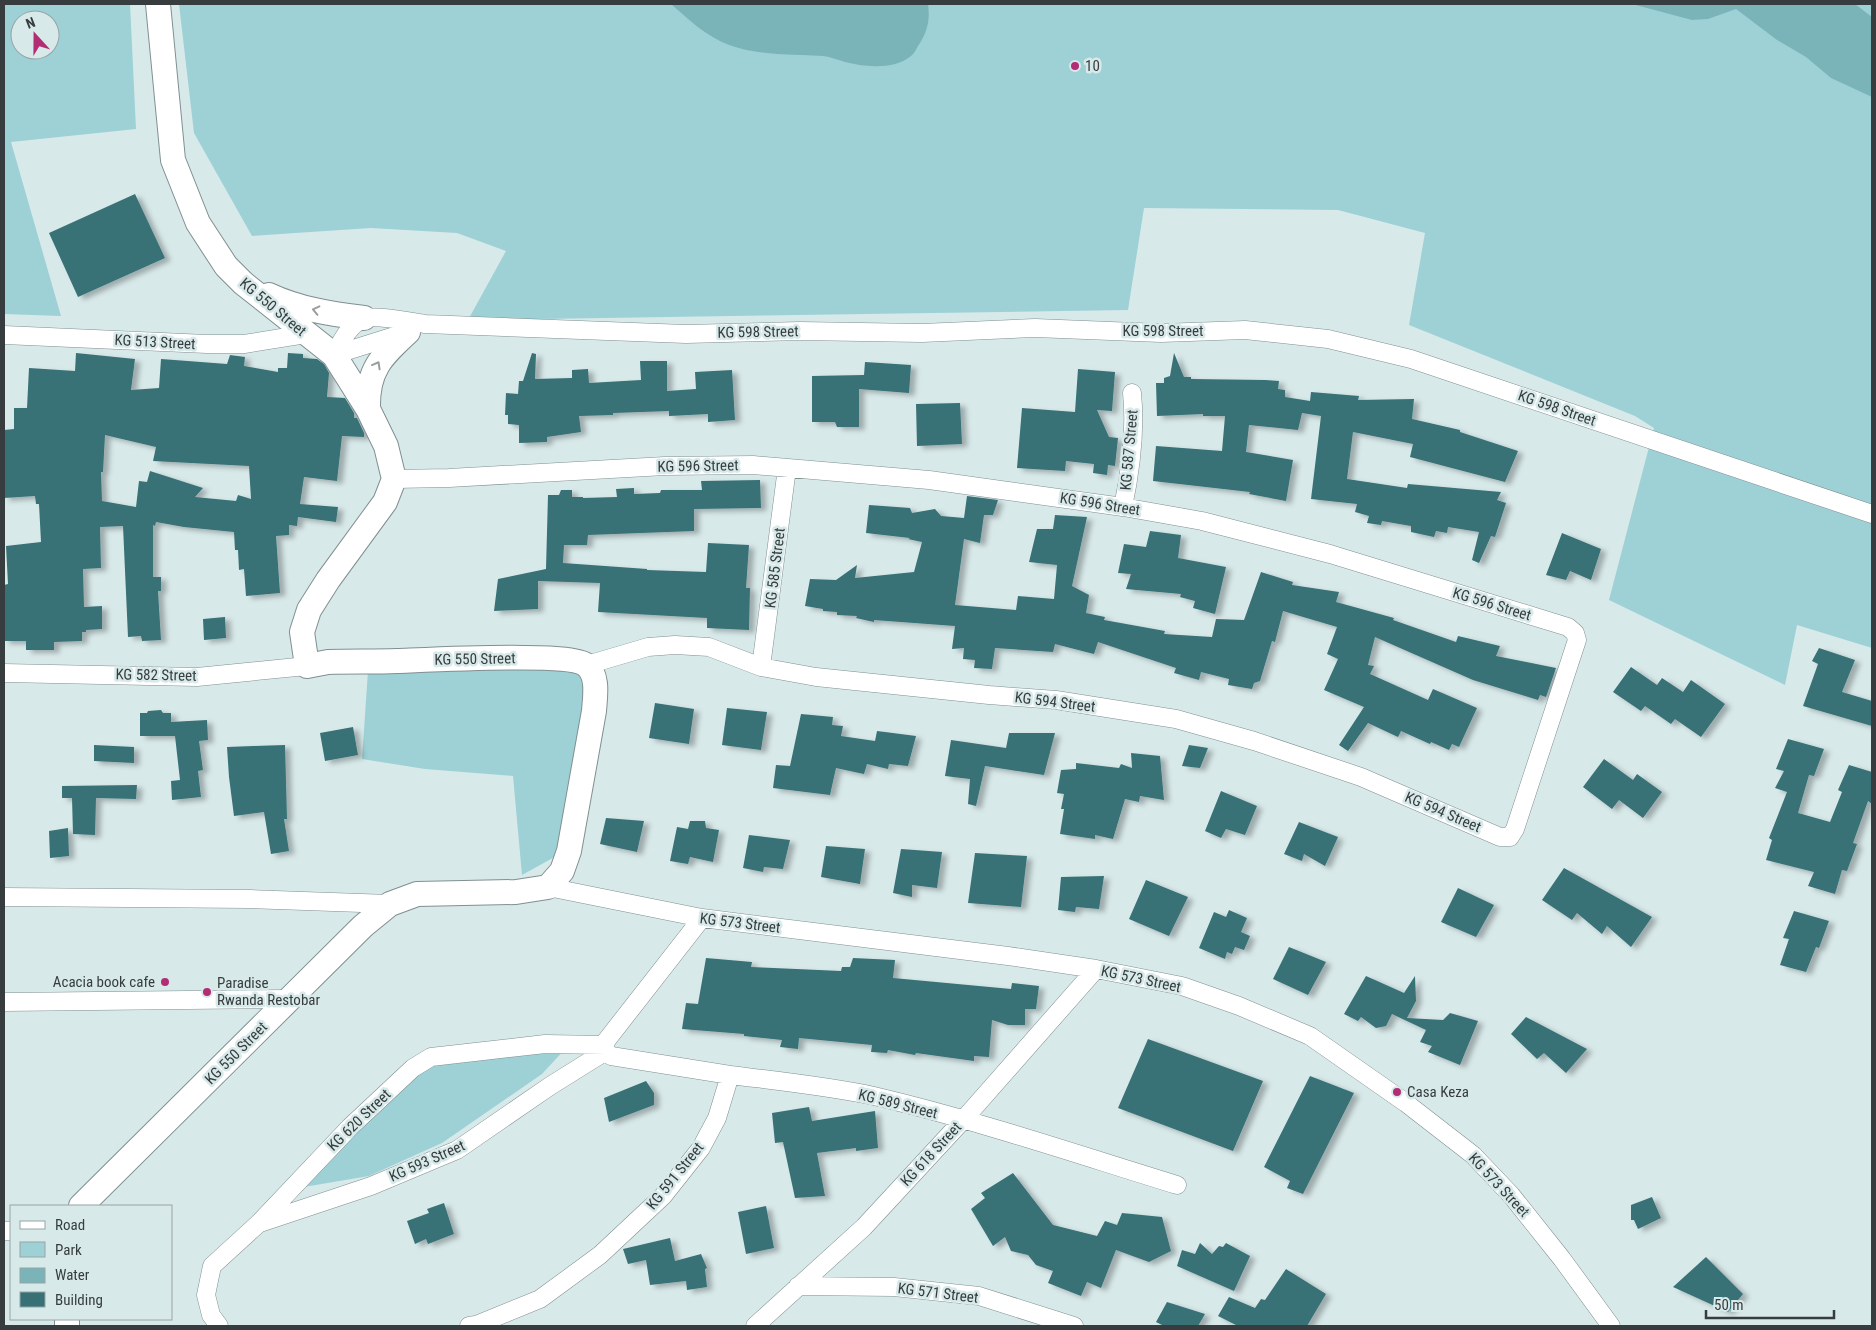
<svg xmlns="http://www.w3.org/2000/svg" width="1876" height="1330" font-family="'Roboto Condensed',sans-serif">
<defs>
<filter id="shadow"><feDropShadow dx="5.5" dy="3" stdDeviation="2.5" flood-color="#0004"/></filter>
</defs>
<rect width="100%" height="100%" fill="#d8e9ea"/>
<path fill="#9dd1d6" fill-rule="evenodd" d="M4 4H130L136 129 11 142 61 316 4 314ZM20 20H50V50H20Z
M179 4H1872V648L1797 625 1785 685 1609 600 1654 428 1635 416 1409 325 1425 233 1338 210 1144 208 1128 310 468 320 506 251 457 233 371 228 252 236 194 133Z
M410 654 584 656 601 679 569 849 522 875 513 776 425 769 362 759 368 671 388 674Z
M567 1047 542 1074 442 1143 369 1176 292 1189 433 1054Z"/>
<path fill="#7ab4b9" d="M671 4H928C930 19 928 30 920 43 917 47 915 53 911 56 895 70 864 67 845 62 838 60 831 57 823 56 791 54 760 56 729 45 707 37 688 19 671 4Z
M1632 4H1855L1872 17V97L1831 78 1806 57 1777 40 1736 9 1708 19 1692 20Z"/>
<path fill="#377176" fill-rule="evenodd" filter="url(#shadow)" d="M135 194 165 258 78 297 49 233Z
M76 353 135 359 131 390 159 388 161 359 227 364 230 355 245 357 244 366 278 372V368H287L288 353 303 354V358L317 359 324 364 329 373 327 397 345 398 354 413V418H357L364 433V437L342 436 337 481 304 477 300 504 338 507 336 522 298 517 297 526 289 525V535L276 536 280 593 246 596 244 569 239 570 238 550H235L234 532 184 527 156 522 155 526 153 525V577H161V591H158L161 640 142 641 141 636 128 637 123 526 100 527 101 568 83 569 84 607 102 606V629L86 630V632H82V641L54 642V650H26V641H4V585L8 584 6 546 41 542 39 504H36L35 496 4 498V430L14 429V408H27L29 368 75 371ZM105 435 156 447 153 461 249 466 251 499 238 495 236 501 195 497 203 488 150 471 147 482 139 481 136 507 102 501 101 472H103Z
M532 353 536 354 535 379 572 378V370L588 369 589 383 641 380 640 361H667V391L696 389 695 372 732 370 735 420 708 422V414L669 416V411L613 413V415L579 416 581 432 547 437V442L519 443V425L508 424V415H505L506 393 518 394 519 381H523Z
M1174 353 1184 377H1191V379L1265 380 1279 381 1278 389 1285 390V397L1310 401 1311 392 1359 396 1358 400 1414 399 1412 419 1460 430V432L1518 451 1505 482 1410 457 1413 444 1353 432 1347 479 1407 488 1408 484 1501 492 1497 500 1506 503 1495 537 1491 536 1479 563 1472 560 1479 532 1448 527 1447 533 1436 531 1434 537 1411 532V526L1382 521 1381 525 1367 523 1369 516 1355 512 1357 504 1311 499 1321 416 1302 413 1298 430 1249 425 1246 452 1293 460 1286 501 1249 494 1250 492 1153 481 1156 446 1222 451 1225 416H1203V414L1157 416 1156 383H1164V378L1170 376Z
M865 362 911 365 909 393 859 389V427H837L835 422H812V376L864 375Z
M1078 369 1115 372 1112 411 1097 410 1109 437 1118 438 1115 466 1108 465 1107 475 1093 473 1094 464 1066 461 1065 471 1017 468 1022 408 1075 412Z
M960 403 962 444 917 446 916 404Z
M760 480 761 508 694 509V531L588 535 587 545H564L563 563 647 569V570L706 572 708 543 749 545 746 588H750L749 630 707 628V618L598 612 600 583 538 581V609L494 611 498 579 546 569 548 495H559L561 490H572V497H583V498L617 497 616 489 634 488V494L660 493 661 490H702L701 481Z
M967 496 998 500 993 515H984L980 543 964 539 955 605 1016 610 1018 596 1054 599 1057 565 1029 562 1037 529H1053L1055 515 1087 517 1072 586 1089 595 1086 613 1105 617 1104 620 1165 631 1164 634 1212 637 1216 619 1244 620 1261 572 1293 582 1292 585 1339 592 1336 602 1394 618 1393 620 1456 642 1458 636 1500 646 1496 656 1556 668 1546 697 1540 695 1538 700 1473 680 1375 637 1368 665 1374 666 1370 674 1428 700 1433 689 1477 708 1459 747 1452 744 1449 750 1431 742 1430 744 1401 731 1398 737 1368 723 1348 751 1339 745 1364 707 1324 690 1338 659 1327 654 1337 627 1283 611 1275 642 1272 641 1260 681 1254 683 1252 689 1228 685 1229 679 1201 672 1199 680 1174 673 1176 668 1098 642 1094 654 1055 644 1053 652 995 648 992 669 974 668 975 660 963 659 964 648 952 649 955 626 874 620V622L856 618 857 616 837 615V612L823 611V609L805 606 810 579 836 580 857 565 855 578 914 572 922 542 908 539 910 538 866 533 869 505 910 508 912 513 935 509 941 516 964 518Z
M1150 531 1181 535 1178 558 1226 567 1215 614 1193 608 1195 601 1180 597 1181 594 1126 589 1131 574 1118 573 1124 544 1146 547Z
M1562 533 1601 549 1591 580 1570 571 1566 580 1546 575Z
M225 617 226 638 204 640 203 619Z
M1819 648 1855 660 1842 692 1872 701V726L1803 706 1818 664 1812 661Z
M1631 667 1657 685 1662 678 1683 692 1691 680 1725 704 1701 737 1675 719 1671 724 1645 706 1641 711 1613 692Z
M655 703 694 709 689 744 649 738Z
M727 708 767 712 761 750 722 745Z
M161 710 163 713H171V722L207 720 208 740 199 741 203 770 198 771 201 797 172 800 171 781 180 780 175 736H140V713H147L148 711Z
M801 714 833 717 832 725 843 726 841 736 875 741 877 731 916 736 908 766 889 764 888 769 867 764 864 774 836 768 830 795 773 788 776 765 790 766Z
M353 727 358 755 325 761 320 733Z
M1009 733H1055L1044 775 985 766 976 806 968 804 970 779 945 776 951 740 1006 748Z
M1788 739 1824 749 1814 776 1809 775 1798 813 1830 822 1842 792 1838 790 1849 765 1872 772V804L1868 801 1853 843 1857 844 1847 871 1842 870 1835 894 1808 886 1814 872 1766 860 1772 840 1769 838 1787 792 1775 788 1784 771 1776 769Z
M94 745 134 747V763L94 761Z
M285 745 287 819H284L289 851 271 854 264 812 234 816 229 777 227 747Z
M1189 745 1208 748 1200 768 1182 766Z
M1131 753 1160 756 1164 800 1140 796 1139 802 1125 799 1113 839 1095 835V839L1060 834 1064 809H1061L1064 794 1057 793 1061 770 1076 769V763L1119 768 1121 764 1132 768Z
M1604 759 1633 780 1637 774 1662 792 1643 818 1619 800 1612 809 1583 787Z
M137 785 136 799 96 798 95 835 73 834 72 798H62V786Z
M1221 791 1257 806 1245 835 1226 829 1221 838 1205 831Z
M606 818 644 821 637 852 600 844Z
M690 821H705L706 828 719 830 713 862 690 857 688 864 670 861 677 827 688 829Z
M1299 822 1338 837 1325 866 1304 854 1302 861 1284 854Z
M68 828 69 856 50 858 49 831Z
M749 835 790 840 783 869 764 867 763 872 743 868Z
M826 846 865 849 860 884 821 877Z
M901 849 942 852 937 888 912 885V897L893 893Z
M975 853 1027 856 1021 907 968 903Z
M1564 868 1652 917 1631 947 1607 926 1602 934 1577 913 1572 920 1542 900Z
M1104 876 1099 909 1076 907 1075 912 1058 910 1061 877Z
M1146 880 1188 897 1169 936 1129 919Z
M1458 888 1494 905 1476 937 1441 922Z
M1229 910 1247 918 1241 932 1250 936 1244 950 1235 947 1232 954 1227 952 1225 959 1199 948 1214 912 1226 917Z
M1794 911 1829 921 1819 948 1816 947 1806 972 1780 965 1789 939 1783 938Z
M1289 947 1326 962 1308 995 1273 979Z
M706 958 752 962 751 967 841 971 842 967H850L853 958 895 960 893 978 1011 989 1012 983 1039 986 1036 1009H1025V1025H1008L992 1020 989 1057 974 1056V1061L916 1053 915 1055 888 1050 887 1053 871 1052 872 1045 799 1038 798 1049 780 1047 782 1040 744 1036V1034L682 1029 686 1003 698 1004Z
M1366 976 1404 993 1415 976 1416 1001 1407 1018 1443 1020 1450 1013 1478 1021 1460 1065 1428 1052 1432 1046 1420 1042 1426 1030 1392 1014 1386 1026 1376 1028 1361 1017 1358 1021 1344 1014Z
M1526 1017 1587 1049 1566 1073 1544 1053 1537 1059 1511 1034Z
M1148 1039 1263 1081 1233 1151 1118 1108Z
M1310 1076 1354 1093 1303 1194 1287 1188 1290 1181 1264 1167Z
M646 1081 654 1093V1105L609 1122 604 1098Z
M809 1107 812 1121 875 1111 878 1148 856 1151V1148L817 1153 825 1196 795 1198 783 1142 775 1143 772 1113Z
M1013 1173 1053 1225 1097 1236 1105 1221 1117 1225 1122 1213 1162 1217 1171 1251 1149 1262 1116 1250 1101 1288 1087 1282 1081 1296 1048 1283 1053 1271 1036 1265 1028 1255 1011 1251 1005 1237 993 1246 971 1209 985 1198 981 1193Z
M1652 1197 1661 1218 1638 1229 1634 1220H1631V1205Z
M444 1203 454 1234 428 1244 426 1239 415 1244 407 1221 429 1213 427 1209Z
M766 1206 774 1248 746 1254 738 1212Z
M670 1238 675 1261 701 1254 707 1268 705 1269 707 1287 687 1290 686 1281 650 1285 646 1260 628 1264 623 1249Z
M1200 1243 1212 1254 1219 1246 1223 1247 1226 1243 1250 1256 1234 1291 1177 1266 1182 1250 1195 1254Z
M1706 1257 1743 1294 1728 1312 1673 1287Z
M1286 1269 1326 1294 1307 1326H1238L1218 1316 1229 1297 1255 1308 1261 1299 1265 1300Z
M1167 1302 1205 1314 1198 1326H1164L1156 1322Z"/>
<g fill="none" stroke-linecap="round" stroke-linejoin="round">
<g stroke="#808f91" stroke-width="19">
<path id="street" d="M4 335 207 344H244L306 334
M334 355C341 342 349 325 363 319 373 314 412 322 425 324L686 334 800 331 922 333 1035 328 1161 333 1245 330 1328 339 1411 359 1872 514
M334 355 404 333
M394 479 449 478 665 466 753 465 929 480 1123 507 1202 521 1330 554 1568 627 1575 633 1577 640 1515 829 1510 837H1500L1361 777 1254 741 1176 719 1056 700 989 695 816 677 761 667 709 647 675 645 648 647 587 665
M1123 507C1131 469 1136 432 1132 393
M761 667 787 468
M4 673 197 677 307 666
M548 887 702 918 1008 956 1096 969 1182 986 1239 1006 1310 1036 1406 1103 1473 1155 1511 1195 1562 1259 1611 1326
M4 897 250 899 390 904
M4 1002 289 999
M730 1075C778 1081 827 1086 874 1096 976 1120 1076 1154 1177 1185
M260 1223 371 1186 457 1150 550 1086 606 1051
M4 1231H11
M798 1286 894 1287 979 1296 1074 1326
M219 1326 211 1315 206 1295 212 1266 258 1224 350 1127 413 1068 431 1057 545 1044 605 1045
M469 1326 476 1325 540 1299 600 1255 663 1196 701 1148 717 1118 730 1075 611 1056C605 1051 604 1047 606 1041L702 918
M755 1326 864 1227 963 1120 1096 969"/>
</g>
<g stroke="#808f91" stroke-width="26">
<path id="secondary" d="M269 295C299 309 331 314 364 318
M368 409C367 370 381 357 408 332
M81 1206 363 926 390 904 417 894 516 892 548 887 562 871 569 851 594 711C595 697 599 675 586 665 570 652 425 660 397 661 374 662 351 661 328 662L307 666 302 632 309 610 328 580 385 502 394 479 386 446 368 409 334 355 243 283 226 266 198 223 173 160 158 4
M67 1319V1326"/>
</g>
<use href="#street" stroke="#fff" stroke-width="18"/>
<use href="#secondary" stroke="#fff" stroke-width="24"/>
</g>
<defs><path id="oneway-chevron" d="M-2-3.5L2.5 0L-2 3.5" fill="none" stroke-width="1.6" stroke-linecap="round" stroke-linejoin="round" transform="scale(1.25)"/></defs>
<g stroke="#9b9e9e">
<use href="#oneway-chevron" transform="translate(316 310) rotate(-167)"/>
<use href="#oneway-chevron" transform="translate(377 365) rotate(-61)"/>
</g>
<g fill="#b22d73" stroke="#d8e9ea" stroke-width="2">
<circle cx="1075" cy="66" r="5"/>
<circle cx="165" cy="982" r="5"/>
<circle cx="207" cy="992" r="5"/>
<circle cx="1397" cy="1092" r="5"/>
</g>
<g text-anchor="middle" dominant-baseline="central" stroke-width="5" stroke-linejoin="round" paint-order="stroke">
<g font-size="15" fill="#373d3e" stroke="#d8e9ea" text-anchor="start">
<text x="1085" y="66">10</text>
<text x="155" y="982" text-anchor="end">Acacia book cafe</text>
<text x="217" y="983">Paradise<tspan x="217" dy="17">Rwanda Restobar</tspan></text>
<text x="1407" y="1092">Casa Keza</text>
</g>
<g font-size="15" fill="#373d3e" stroke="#d8e9ea">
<text transform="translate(273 307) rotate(40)">KG 550 Street</text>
<text x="1163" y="331">KG 598 Street</text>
<text transform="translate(758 332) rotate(-1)">KG 598 Street</text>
<text transform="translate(155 342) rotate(3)">KG 513 Street</text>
<text transform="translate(1557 408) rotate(19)">KG 598 Street</text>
<text transform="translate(1129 450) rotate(-85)">KG 587 Street</text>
<text transform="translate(698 466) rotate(-1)">KG 596 Street</text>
<text transform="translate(1100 504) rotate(9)">KG 596 Street</text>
<text transform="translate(775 568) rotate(-83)">KG 585 Street</text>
<text transform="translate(1492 604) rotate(17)">KG 596 Street</text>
<text transform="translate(475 659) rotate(-1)">KG 550 Street</text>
<text transform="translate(156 675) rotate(1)">KG 582 Street</text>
<text transform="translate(1055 702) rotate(7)">KG 594 Street</text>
<text transform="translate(1443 812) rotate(23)">KG 594 Street</text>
<text transform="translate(740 923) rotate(7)">KG 573 Street</text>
<text transform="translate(1141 979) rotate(12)">KG 573 Street</text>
<text transform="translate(236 1053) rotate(-45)">KG 550 Street</text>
<text transform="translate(898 1104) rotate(14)">KG 589 Street</text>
<text transform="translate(359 1120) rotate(-44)">KG 620 Street</text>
<text transform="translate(931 1154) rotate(-47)">KG 618 Street</text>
<text transform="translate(427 1161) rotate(-24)">KG 593 Street</text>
<text transform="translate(675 1176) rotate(-51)">KG 591 Street</text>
<text transform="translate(1499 1185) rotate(47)">KG 573 Street</text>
<text transform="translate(938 1293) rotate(7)">KG 571 Street</text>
</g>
</g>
<rect width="1876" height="1330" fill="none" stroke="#373d3e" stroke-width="10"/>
<rect x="10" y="1205" width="162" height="115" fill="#d8e9ea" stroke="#98a4a5"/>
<rect x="20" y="1221" width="25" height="8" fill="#ffffff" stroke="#98a4a5"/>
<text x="55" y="1230" font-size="15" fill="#373d3e">Road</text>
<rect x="20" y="1242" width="25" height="15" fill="#9dd1d6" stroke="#98a4a5"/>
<text x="55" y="1255" font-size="15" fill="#373d3e">Park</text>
<rect x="20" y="1268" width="25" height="15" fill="#7ab4b9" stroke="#98a4a5"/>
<text x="55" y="1280" font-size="15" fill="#373d3e">Water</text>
<rect x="20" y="1292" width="25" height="15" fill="#377176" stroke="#98a4a5"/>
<text x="55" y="1305" font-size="15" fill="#373d3e">Building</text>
<g transform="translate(35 35) rotate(339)"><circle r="24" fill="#d8e9ea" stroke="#98a4a5"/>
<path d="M0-4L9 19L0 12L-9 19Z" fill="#b22d73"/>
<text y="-8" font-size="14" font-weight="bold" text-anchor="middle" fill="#373d3e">N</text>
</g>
<path d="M1706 1310v8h128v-8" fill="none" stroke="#373d3e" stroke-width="2.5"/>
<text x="1714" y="1310" font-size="15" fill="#373d3e" stroke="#d8e9ea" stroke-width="4" paint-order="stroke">50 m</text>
</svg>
